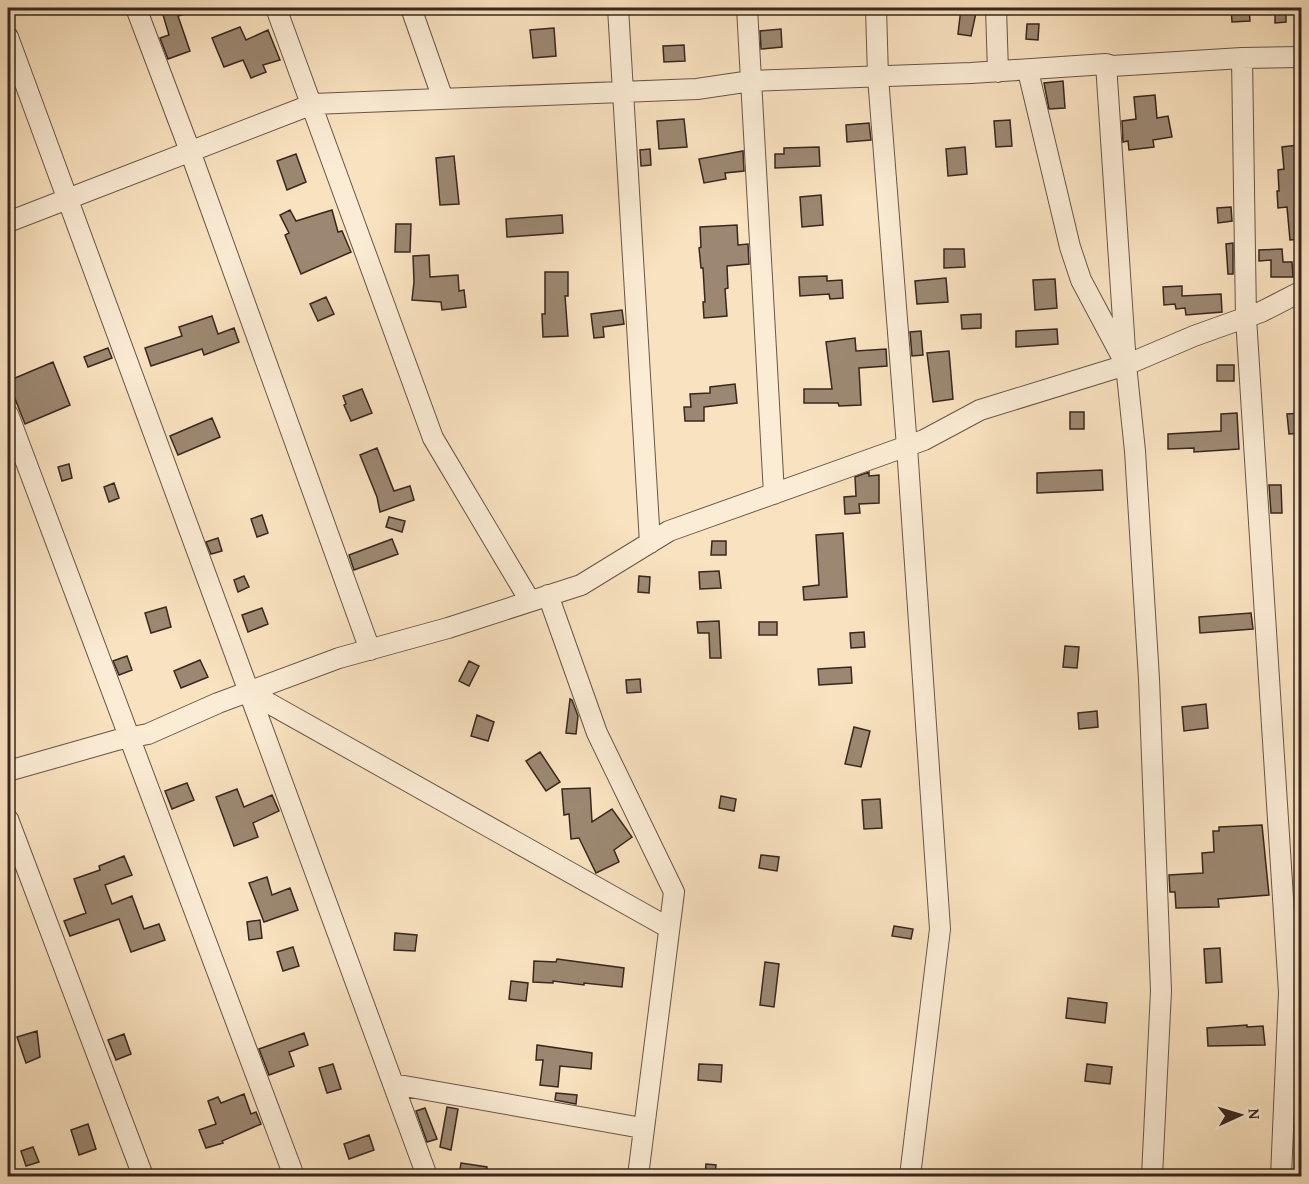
<svg xmlns="http://www.w3.org/2000/svg" width="1309" height="1184" font-family="'Gentium Book Plus',serif">
<rect width="100%" height="100%" fill="#f9e2bf"/>
<filter id="stains"><feTurbulence type="fractalNoise" baseFrequency=".00333" numOctaves="4"/><feColorMatrix values="0 0 0 0 .2 0 0 0 0 .09 0 0 0 0 .02 0 0 0 .5 -.17"/></filter>
<radialGradient id="worn" r=".72"><stop offset=".6" stop-color="#630" stop-opacity="0"/><stop offset="1" stop-color="#630" stop-opacity=".3"/></radialGradient>
<path fill="#9c8872" stroke="#38271f" stroke-width="1.5" d="M161 8H198L199 10 178 16 190 51 168 59 160 38 169 35Z
M961 8H977L971 36 958 34Z
M1231 8H1249L1250 21 1232 22Z
M1275 8H1286V22L1275 23Z
M1027 24H1039L1038 40 1026 39Z
M240 27 246 40 268 30 280 60 263 65 266 72 251 78 243 60 224 67 212 38Z
M554 28 556 56 533 58 530 30Z
M781 29 782 47 761 49 760 31Z
M684 45 685 61 664 62 663 46Z
M1063 81 1065 108 1049 109 1044 83Z
M1155 95 1157 118 1168 116 1172 137 1153 140 1154 147 1129 150 1128 141 1123 142 1122 121 1136 119 1134 97Z
M684 119 687 147 659 149 657 121Z
M1010 120 1012 146 996 147 994 121Z
M869 123 871 140 847 142 846 125Z
M1298 145 1300 164H1302V206H1299L1302 239 1290 240 1287 207 1278 208 1277 191H1279L1278 170 1284 169 1282 147Z
M819 147 820 166 775 168V154H784V148Z
M965 147 967 174 948 176 946 149Z
M650 149 651 165 641 166 640 150Z
M743 151 744 171 725 173 726 179 704 183 699 159Z
M296 154 306 182 287 190 277 161Z
M454 156 459 204 440 205 436 158Z
M821 195 823 225 802 227 800 197Z
M1231 207 1232 221 1218 223 1217 208Z
M290 210 296 221 332 210 338 232 342 231 351 252 301 274 285 235 289 233 280 215Z
M562 215 563 233 507 237 506 219Z
M396 224H411L410 252H395Z
M737 225 738 245 748 244 749 264 727 266 728 288 725 289 727 316 704 318 703 302H705L703 268H701L699 248 701 247 700 227Z
M1233 243V274H1228L1226 244Z
M944 249H964L965 267 944 268Z
M1282 249 1283 262H1292L1293 277H1271V260L1259 261V250Z
M429 255 430 277 458 275 459 291 464 290 466 307 442 310 441 302 412 300 414 282 413 256Z
M545 272H568V296H565L568 336 543 337 542 314H545Z
M827 276V281L842 280 843 298 830 299 829 294 800 296 799 277Z
M946 278 948 302 917 304 915 281Z
M1055 279 1057 308 1035 310 1033 280Z
M1182 286V296L1221 294 1222 312 1186 315 1185 308 1176 309 1175 304 1164 305 1163 287Z
M326 297 334 314 318 321 310 304Z
M622 310 624 324 603 327 604 337 594 338 591 314Z
M981 314V328L962 329 961 315Z
M212 316 218 334 234 328 239 342 204 355 202 349 151 366 145 348 182 336 179 327Z
M1057 329 1058 344 1016 347V331Z
M921 331 923 355 912 356 910 332Z
M855 338 856 351 886 349 887 366 859 368 861 405 839 406 838 403H804V389H832L826 342Z
M108 348 112 358 88 367 84 357Z
M949 351 953 399 933 402 927 353Z
M53 362 70 405 25 424 8 381Z
M1217 365H1234V381H1217Z
M735 384 737 403 704 407V421H685L684 407H691L690 394 710 393V387Z
M362 389 372 413 351 421 344 405 346 404 343 396Z
M1070 412H1084V429H1070Z
M1237 413 1239 449 1194 452V448L1168 449V434L1221 431V414Z
M1302 413V433L1289 434 1287 414Z
M212 418 220 437 178 455 170 436Z
M377 448 394 491 410 486 414 500 380 512 377 497 360 455Z
M69 464 72 478 62 481 58 467Z
M1102 470 1103 490 1037 493V473Z
M869 472V476L879 475V503L859 504 860 513 845 514 844 497 856 496 855 477Z
M114 483 119 498 109 502 104 487Z
M1269 485H1281L1282 513H1271Z
M262 515 268 533 257 537 251 519Z
M389 517 405 521 402 532 386 527Z
M843 533 847 597 804 600 803 587 819 585 816 535Z
M218 538 222 551 211 554 206 542Z
M392 539 398 554 354 570 349 555Z
M712 541H726V555H711Z
M719 571 721 588 700 589 699 572Z
M244 576 249 587 238 592 234 580Z
M639 576 650 577 649 593 638 592Z
M166 607 171 627 151 633 145 613Z
M262 608 268 624 248 632 242 615Z
M1251 613 1253 629 1200 633 1199 617Z
M719 621 721 658H710L709 633H698L697 622Z
M759 622H777V635H759Z
M864 632 865 647 851 648 850 633Z
M1065 646 1079 647 1077 668 1063 667Z
M127 656 132 670 119 675 113 661Z
M200 660 208 677 181 688 174 671Z
M469 661 479 666 469 686 459 681Z
M851 667 852 683 819 685 818 669Z
M640 679 641 692 627 693 626 680Z
M570 699 572 700 578 716 576 734 566 733Z
M1206 704 1208 728 1184 731 1182 707Z
M1097 711 1098 727 1079 729 1078 713Z
M477 715 494 722 488 741 471 736Z
M854 727 870 731 861 767 845 764Z
M540 752 560 782 546 791 526 761Z
M187 783 194 800 172 809 165 791Z
M590 788 592 822 612 809 632 837 614 850 619 862 596 873 579 838 571 839 569 814 564 815 562 789Z
M237 789 244 807 272 795 279 811 253 823 258 837 234 846 216 797Z
M721 796 736 799 734 811 719 808Z
M880 799 882 828 864 829 862 800Z
M1262 825 1269 895 1218 899 1219 907 1176 908 1175 892H1170L1169 875 1203 873 1202 853 1214 852 1213 831H1219V827Z
M761 855 779 857 777 871 759 868Z
M124 856 132 875 105 885 112 904 132 896 144 929 159 924 165 940 131 952 119 919 70 936 64 921 86 913 74 879 100 870 99 866Z
M267 877 272 895 290 888 298 910 264 922 249 883Z
M260 920 262 938 249 940 247 922Z
M894 926 913 929 911 939 892 936Z
M395 933 417 935 415 951 394 950Z
M293 947 299 966 283 971 277 952Z
M1220 948 1222 982 1206 983 1204 949Z
M557 959 624 968 622 987 584 983V985L553 981V983L533 982 534 961 556 962Z
M765 962 779 964 774 1007 760 1005Z
M511 981 528 983 526 1001 509 999Z
M1068 998 1107 1003 1105 1023 1066 1018Z
M1247 1025V1027L1263 1026 1265 1045 1208 1046 1207 1028Z
M37 1031 40 1057 26 1063 17 1037Z
M304 1033 308 1045 289 1052 294 1066 269 1075 259 1049Z
M124 1034 131 1054 116 1060 108 1040Z
M537 1045 592 1053 591 1069 560 1066 558 1087 540 1085 543 1060H536Z
M333 1064 341 1089 327 1093 319 1068Z
M699 1064 722 1065 721 1082 698 1080Z
M1087 1064 1112 1067 1110 1084 1085 1081Z
M556 1093 577 1095 576 1104 555 1100Z
M244 1094 251 1114 256 1112 261 1124 222 1141 223 1143 206 1148 199 1130 216 1124 208 1101 218 1097 221 1103Z
M447 1107 458 1109 451 1150 440 1147Z
M425 1108 437 1139 427 1142 416 1111Z
M88 1124 96 1149 79 1155 71 1130Z
M369 1135 374 1150 349 1159 344 1144Z
M33 1147 39 1162 26 1166 21 1151Z
M461 1163 487 1167 486 1176H459Z
M706 1164 716 1165 715 1176H705Z"/>
<g fill="none" stroke-linecap="round" stroke-linejoin="round">
<g stroke="#685647" stroke-width="22">
<path id="minor" d="M136 8 190 151 370 650
M276 8 433 438 530 601
M411 8 443 99
M618 8 650 543
M747 8 774 494
M876 8 878 77 907 447 940 929 910 1176
M996 8 998 72
M8 37 427 1176
M1242 58 1246 318 1289 992 1281 1176
M1106 64 1126 365 1135 451 1149 679 1161 991 1152 1176
M1028 71 1070 247 1081 280 1122 357
M8 222 313 104 697 89 751 81 971 73 1106 64 1112 66 1242 58 1302 57
M8 414 294 1176
M548 595 597 733 674 892 638 1176
M249 692 669 928
M8 771 117 740 148 734 218 703 339 658 448 628 581 585 669 531 924 440 980 410 1126 365 1194 336 1261 312 1302 291
M8 819 143 1176
M393 1084 642 1128"/>
</g>
<use href="#minor" stroke="#fbecd5" stroke-width="20"/>
</g>
<rect width="1309" height="1184" fill="none" stroke="#f9e2bf" stroke-width="30"/>
<rect x="9" y="9" width="1291" height="1166" fill="none" stroke="#38271f" stroke-width="3"/>
<rect x="15" y="15" width="1279" height="1154" fill="none" stroke="#38271f" stroke-width="1.5"/>
<g transform="translate(1240 1115) rotate(86)" stroke="#fbecd5" stroke-width="4.5" paint-order="stroke">
<path d="M0-4.5L10 22L0 15L-10 22Z" fill="#38271f"/>
<text y="-9" font-size="16" font-weight="bold" text-anchor="middle" fill="#38271f">N</text>
</g>
<rect width="100%" height="100%" filter="url(#stains)"/>
<rect width="100%" height="100%" fill="url(#worn)"/>
</svg>
